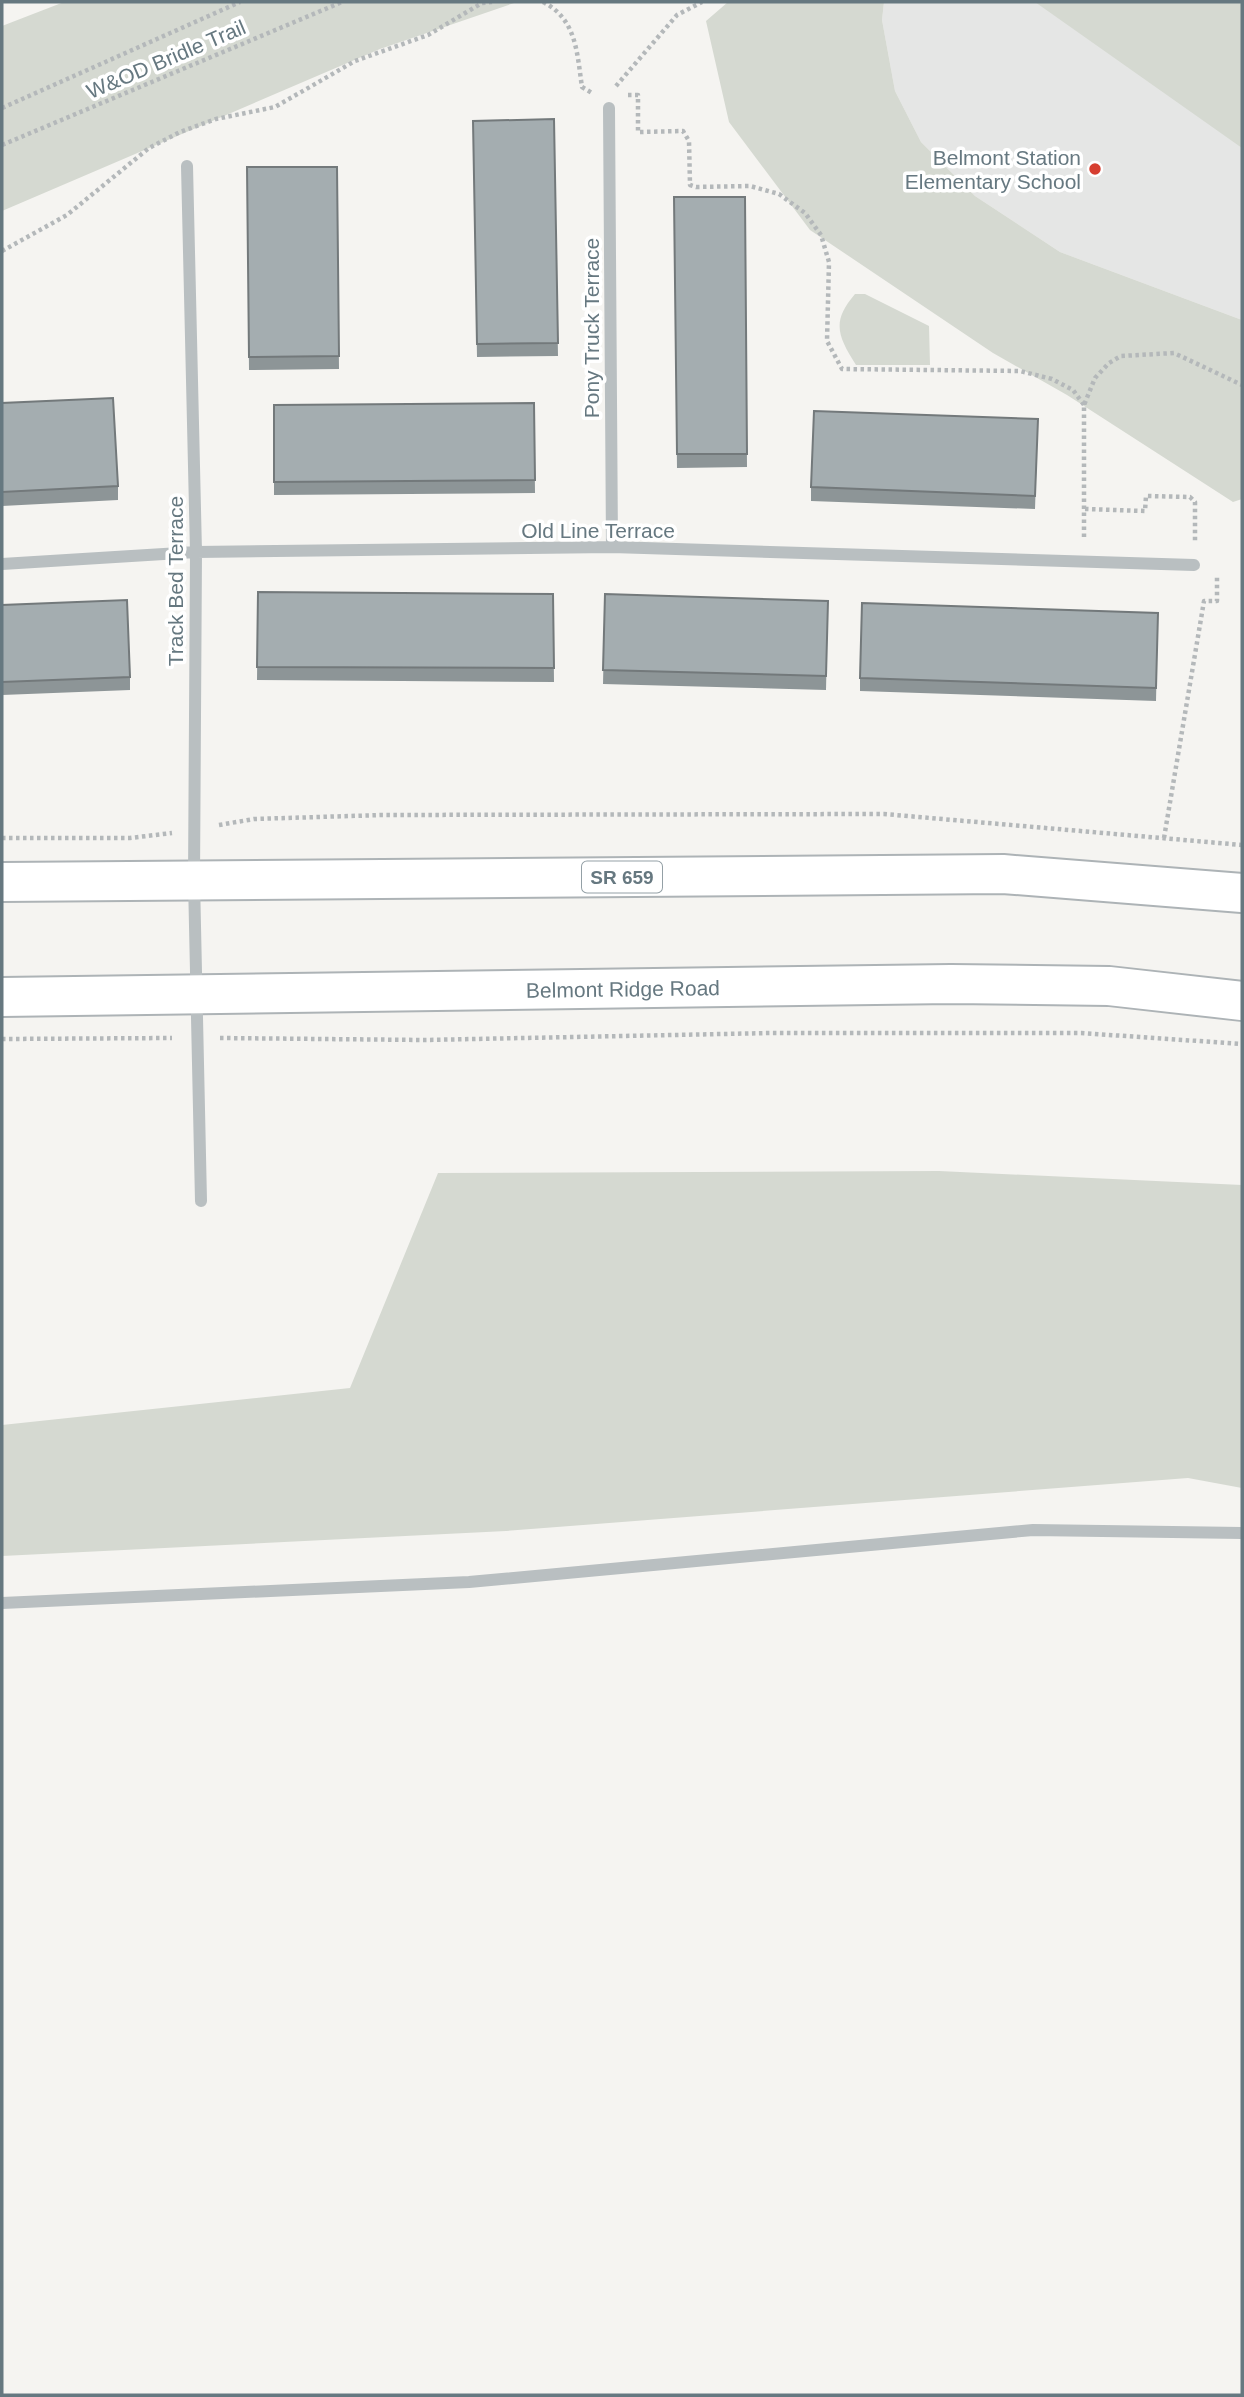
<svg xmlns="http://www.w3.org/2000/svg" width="1244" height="2397" font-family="Arial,sans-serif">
<rect width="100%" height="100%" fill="#f5f4f1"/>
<path fill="#e5e6e5" d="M884 2H1242V320L1060 252 975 196 921 142 895 91 882 20Z"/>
<path fill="#d5d9d1" d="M64 2H517L380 49 2 211V26Z
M728 2H884L882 20 895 91 921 142 975 196 1060 252 1242 320V499L1233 502 1067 395 993 353 810 230 729 122 706 21Z
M1035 2H1242V148Z
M855 294H865L929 326 930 365H856C838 336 831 322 855 294Z
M939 1171 1242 1185V1488L1188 1478 506 1531 2 1556V1425L350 1388 438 1173Z"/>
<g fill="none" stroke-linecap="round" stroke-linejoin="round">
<g stroke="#adb3b6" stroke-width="42">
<g id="major">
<path d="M2 882 1003 874 1242 893"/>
<path id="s1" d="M2 997 951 984 1109 986 1242 1001"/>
</g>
</g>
<path stroke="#b4b8ba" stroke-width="4.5" stroke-dasharray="3.5 3.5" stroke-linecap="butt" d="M543 2C577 19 577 54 582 87L592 93
M616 86 677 15 702 2
M628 95H638V132L683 131 689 141 690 185 696 187 750 186 779 194 805 213 821 235 829 262 827 341 842 369 1020 371 1052 379 1073 390 1084 405
M2 108 240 2
M2 145 342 2
M2 251 67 215 149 148 180 132 216 119 275 107 355 61 428 35 482 3 492 2
M1085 509 1145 511 1146 496 1190 497 1195 502V542
M1084 537V405L1095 378 1109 363 1121 356 1174 353 1242 385
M219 825 254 819 382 815 884 814 1242 845
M2 838H130L172 833
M1164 838 1204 601H1217V576
M220 1038 424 1040 772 1033H1081L1242 1044
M2 1039 172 1038"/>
<path stroke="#b9bfc1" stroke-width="12" d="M609 108 612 547
M187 166 196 552 194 880 201 1201
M2 564 196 552 612 547 1194 565
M2 1603 469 1582 1033 1530 1242 1533"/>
<use href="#major" stroke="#fff" stroke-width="38"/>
</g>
<path fill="#8d9597" d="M554 119 558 356 477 357 473 121Z
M247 167H337L339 369 249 370Z
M674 197H745L747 467 677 468Z
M2 403 118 486V500L2 506Z
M534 403 535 493 274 495V405Z
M1038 419 1035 509 811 501V487Z
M258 592 553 594 554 682 257 680Z
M605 594 828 601 826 690 603 684Z
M2 605 130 677V690L2 695Z
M1158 613 1156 701 860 691V678Z"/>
<path fill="#a4adb0" stroke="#73797b" stroke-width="2" d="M554 119 558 343 477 344 473 121Z
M247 167H337L339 356 249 357Z
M674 197H745L747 454H677Z
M113 398 118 486 2 492V403Z
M534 403 535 480 274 482V405Z
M814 411 1038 419 1035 496 811 487Z
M258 592 553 594 554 668 257 667Z
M605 594 828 601 826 676 603 670Z
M127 600 130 677 2 682V605Z
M862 603 1158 613 1156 688 860 678Z"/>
<circle fill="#d63e30" stroke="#fff" stroke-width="2.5" cx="1095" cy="169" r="7"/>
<g text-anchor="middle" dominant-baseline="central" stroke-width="7" stroke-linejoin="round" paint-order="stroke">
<rect fill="#fff" stroke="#94a0a6" stroke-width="2" x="582" y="861.5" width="80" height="31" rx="5"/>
<g font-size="19" font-weight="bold" fill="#667880">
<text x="622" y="877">SR 659</text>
</g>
<g font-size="21" fill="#667880" stroke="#fff">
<text transform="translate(166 59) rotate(-23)">W&amp;OD Bridle Trail</text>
<text transform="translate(591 328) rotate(-90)">Pony Truck Terrace</text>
<text x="598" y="530">Old Line Terrace</text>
<text transform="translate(175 581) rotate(-90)">Track Bed Terrace</text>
<text stroke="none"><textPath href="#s1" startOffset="621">Belmont Ridge Road</textPath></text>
</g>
<g font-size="21" fill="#667880" stroke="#fff" text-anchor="end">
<text x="1081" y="157">Belmont Station<tspan x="1081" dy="24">Elementary School</tspan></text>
</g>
</g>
<rect width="1244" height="2397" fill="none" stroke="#667880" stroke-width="7"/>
</svg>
